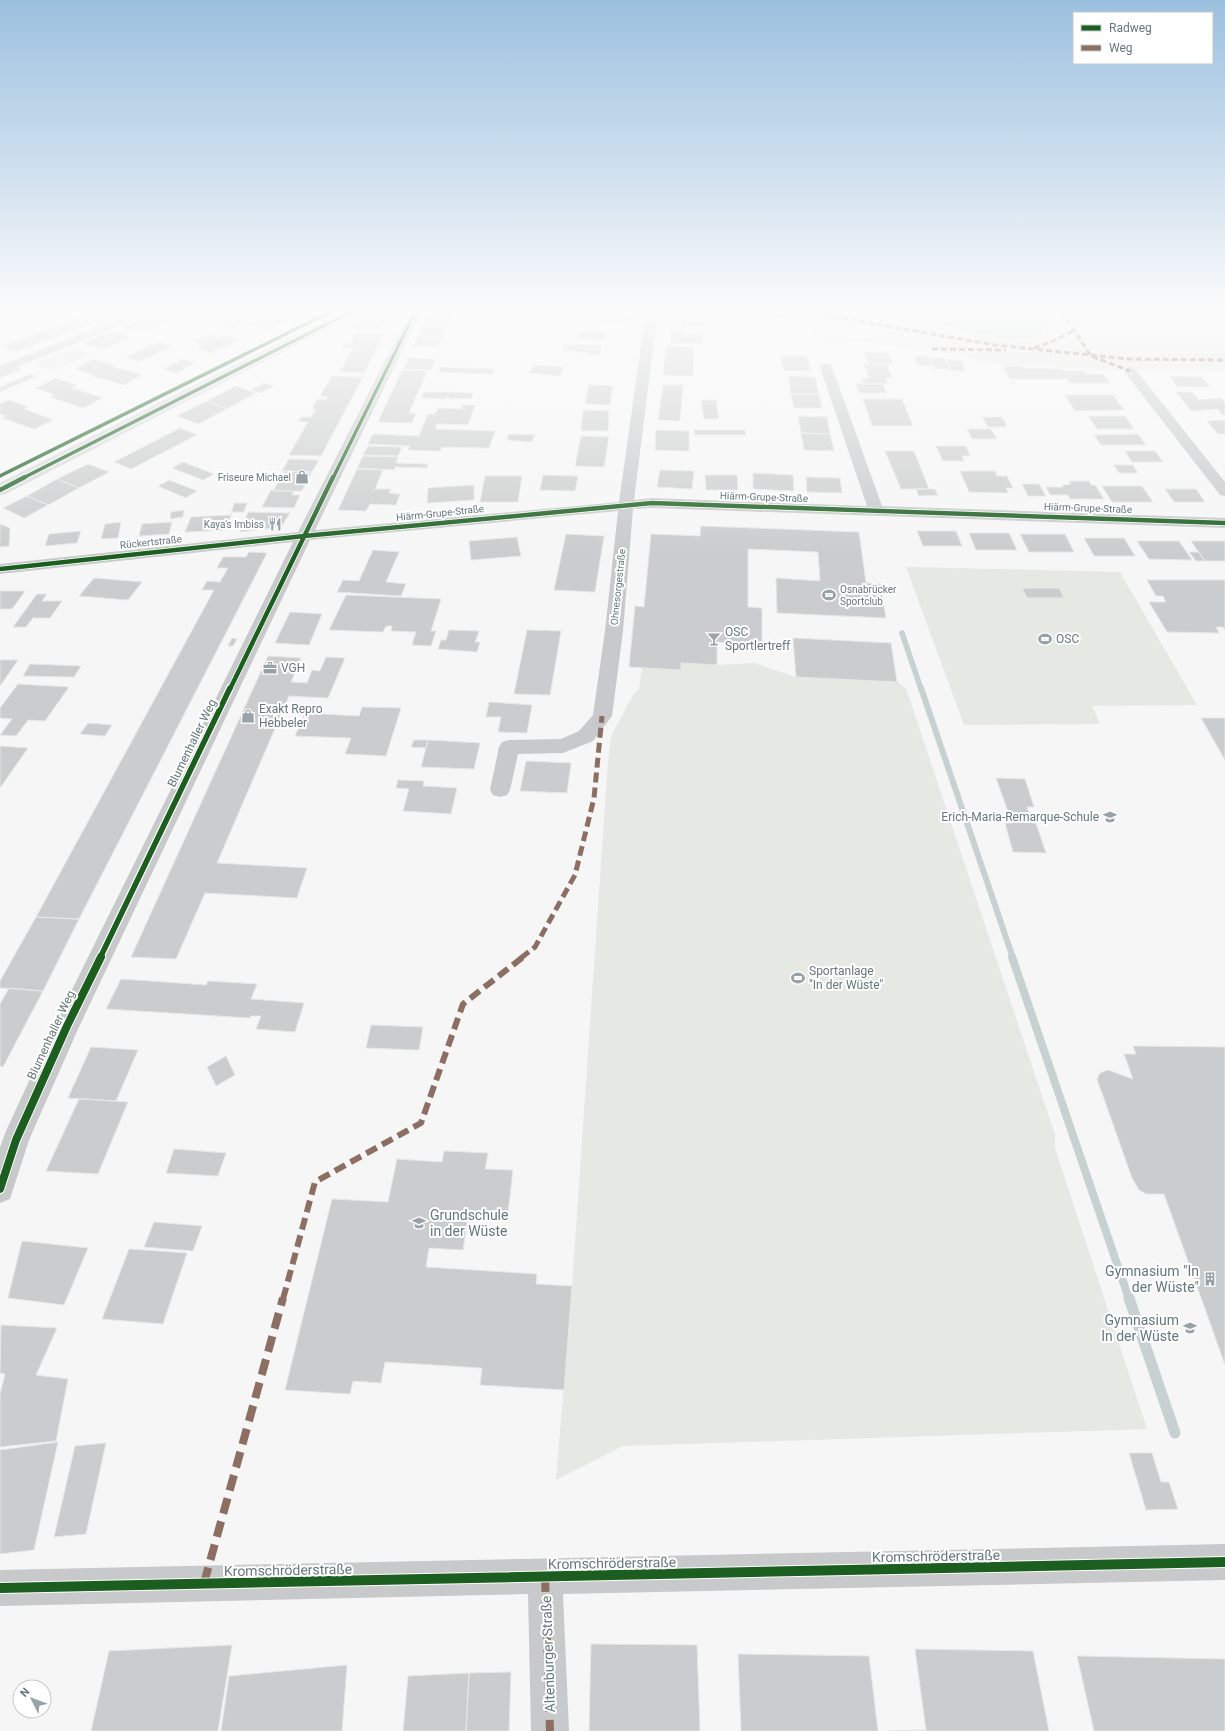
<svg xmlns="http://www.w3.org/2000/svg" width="1225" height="1731" font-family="Roboto,sans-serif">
<rect width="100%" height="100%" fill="#f6f6f6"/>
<path fill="#e6e8e4" d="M834 312H905L904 316 920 321 1013 340 1046 323 1040 312H1225V370L1130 371 991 364 932 349 817 338 810 327V317Z
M72 348 92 354 53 371 32 364Z
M906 567 1120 572 1197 705 1092 706 1100 724 964 725Z
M681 663 717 665 754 663 796 677 897 682 906 688 1051 1123 1055 1134V1148L1147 1429 623 1446 556 1480 572 1286 608 761 611 736 633 695 639 689 642 668 681 670Z"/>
<path fill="#c7d1d2" d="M905 312H1040L1046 323 1040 336 1013 340 920 321 904 316Z"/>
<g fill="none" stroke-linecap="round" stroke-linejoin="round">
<path stroke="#c7d1d2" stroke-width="5.5" d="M902 633 921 689"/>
<path stroke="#c7d1d2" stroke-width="6" d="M921 688 1013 958"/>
<path stroke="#c7d1d2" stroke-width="8" d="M1012 957 1129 1299"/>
<path stroke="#c7d1d2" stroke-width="11" d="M1129 1298 1175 1433"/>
</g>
<path fill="#cbcccd" stroke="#e6e6e6" d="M95 312 107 318 14 352 2 346Z
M157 312 175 317 140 332 123 327Z
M249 312 266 313 233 328 221 324Z
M430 312H454L438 347 413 346Z
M552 312H578L631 313 629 322 549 320Z
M266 313 290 320 268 330 244 323Z
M367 313 395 314 390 323H381L377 330 352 329 357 321H362L364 319H359L360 316 365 317Z
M682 314 705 315 704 327H681Z
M671 329 683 330 684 334H703V344L671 343Z
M112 331 132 337 103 350 83 343Z
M580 331 606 332 604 340 578 339Z
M356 333 384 334 364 373 340 372 353 348H342L344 344H350Z
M207 334 218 338 225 335 239 340 211 353 196 348 203 345 192 341Z
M159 342 173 346 139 362 125 357Z
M564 344 601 345 600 356 589 355V353H577V351H563Z
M666 346 694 347 693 376 663 375Z
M864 352H888L893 364H869Z
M780 356H807L811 371H784Z
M913 356H928L933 366H918Z
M408 358 436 359 431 370 403 369Z
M929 358H944L950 369H934Z
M94 359 114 365 111 366 142 375 124 385 92 376 95 375 75 369Z
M183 359 196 363 176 373 163 369Z
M946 360H961L966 371H951Z
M864 364H887L892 378H886L888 384H864L861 378H869Z
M534 365 564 367 560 376 529 373Z
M1002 366H1022L1024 368 1062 369 1064 371H1084L1086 374H1103L1110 383H1070L1067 379H1010Z
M15 367 22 369 0 378V373Z
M441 367 494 369 492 374 439 372Z
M402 370 427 371 409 413H416L412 423 378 422Z
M30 374 37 376 0 392V387Z
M332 376 363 377 321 456 289 455 308 422H298L301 417H311L316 409H312L317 399 326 400 328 397 320 396Z
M789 376 815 377 819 394H791Z
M1170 376 1202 377 1210 387H1177Z
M56 378 77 385 72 388 103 398 83 408 50 397 55 395 36 388Z
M264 383 274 386 260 393 251 390Z
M856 384H883L887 393H859Z
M589 385 613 386 610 405 585 404Z
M663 385H683L680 421 658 420Z
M236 386 256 393 227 409 207 401Z
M424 392H449L446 399 421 398Z
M449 392 473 393 471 399 447 398Z
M1176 392H1192L1199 400 1221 398 1225 403V415H1222L1218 409 1191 411Z
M791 394H819L822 408H794Z
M1065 395H1113L1124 410 1075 411Z
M863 399H902L913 426H872Z
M9 400 28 407 24 409 53 420 34 429 2 418 6 416 0 414V404Z
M701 400H716L719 419H704Z
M207 401 227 409 198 424 177 416Z
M463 405H475L468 425 437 424 435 429 495 431 489 448 442 447 440 451 408 450 410 446 368 444 373 434 419 436 428 414H435L438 408 461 409Z
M583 410 609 411 608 431H581Z
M798 416 827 417 830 434 801 433Z
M1088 416H1125L1134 429H1097Z
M982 417H1002L1007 427H988Z
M1225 420V434H1218L1207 421Z
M180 428 197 435 131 469 114 462Z
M967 429H991L997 439H972Z
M656 430 689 431V451L655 450Z
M694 430H745L746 435H695Z
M801 433 830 434 834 451 804 450Z
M509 434 535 435 531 442 507 440Z
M1138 434 1146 445H1101L1094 435Z
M581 436 609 437 604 467 575 466Z
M368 446 402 447 398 456 363 455Z
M936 446H966L970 456H962L964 461H943Z
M885 451H914L929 489H901Z
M1125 451H1155L1163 462H1132Z
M363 456 398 457 396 463 428 464 427 468 395 467 394 470 357 468Z
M289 459 319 460 312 472 282 471Z
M183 462 214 474 203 480 172 468Z
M88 464 109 472 79 488 57 479Z
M1114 465H1133L1138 473H1119Z
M357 469 383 470 375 489H391L389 493 400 494 396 505 370 504 366 511 338 510Z
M660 470 694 471 692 489 657 487Z
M285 471 312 472 302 491H273Z
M960 471H995L997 476H1007L1013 488H1006L1008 493 969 492Z
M753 473 793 475 794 491 753 489Z
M543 475 578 476 575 491 540 490Z
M705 475H737L738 490H706Z
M485 476H522L518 502H480Z
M806 477 840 478 842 493 807 492Z
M57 479 79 488 48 505 27 496Z
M169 480 197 491 186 498 158 486Z
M1069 481H1089L1091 485H1095L1104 499H1070L1068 495H1050L1046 487H1063L1062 485 1071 484Z
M1022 484H1039L1046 496H1028Z
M474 485V500L427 503 428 488Z
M1102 486H1142L1153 502H1112Z
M916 489H935L938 495 919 496Z
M1165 489H1196L1205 502H1174Z
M271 490 294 491 292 495H300L294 508 262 507Z
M27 496 48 505 24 518 3 508Z
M234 503H247L244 512H232L226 530 185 532 191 517 231 515Z
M184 510 183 517 170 519 171 512Z
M248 512 290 513 281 527 240 532Z
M121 522 118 538 101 539 105 524Z
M172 522 169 534 139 536 142 524Z
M0 524 10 528 9 546 0 547Z
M701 526 859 532 866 583 880 584 886 618 777 613 776 578 820 581 818 552 748 549V607L762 608V645L717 642V665L681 663V670L629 667 635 606 644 607 651 534 700 536Z
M81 531 77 543 45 546 49 534Z
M917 531H956L962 546H923Z
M969 533H1009L1017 550H976Z
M566 534 604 536 595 592 554 590Z
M1020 534H1065L1074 552H1029Z
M517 537 521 556 471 560 469 541Z
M1084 538H1124L1135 556H1094Z
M1137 541H1179L1192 560 1149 559Z
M1191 541H1225V561H1205Z
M373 550 399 552 386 582 406 584 401 596 337 592 343 580 359 581Z
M249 552 267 553 79 919 36 917 214 590H202L207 581 220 582 228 568H217L223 557H246Z
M1189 552H1199L1205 561H1196Z
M94 578 142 582 128 600 79 596Z
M1147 580H1225V630L1223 627H1216L1219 633 1167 632 1149 602H1166L1163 596H1156Z
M1022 588H1059L1064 598H1027Z
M0 591H25L12 609H0Z
M37 594H47L42 601H62L50 618H33L26 627H13Z
M346 595 441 599 431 631H436L431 646 412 645 416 632 391 631 392 626H386L383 632 329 630Z
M290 612 322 614 309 645 275 643Z
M449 630 479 631 475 642H480L477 652 438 649 441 640H446Z
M527 630 561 631 550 695 514 694Z
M232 638 237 639 233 646H228Z
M793 638 891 643 897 682 796 677Z
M268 656 301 658 291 682 307 683 312 670 320 671 326 657 345 658 328 698 289 696 217 863 307 868 297 898 205 893 176 959 131 957Z
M0 660H18L0 686Z
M30 664 81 666 74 677 23 676Z
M18 684 69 687 45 721 28 720 16 736 0 735 12 719 0 718V708Z
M489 702 532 705 527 733 498 732 501 717H486Z
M362 707 401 708 386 756 345 754 351 738 295 736 305 713 359 716Z
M1201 718H1225V760Z
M88 723 112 725 105 736 80 734Z
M414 740H428L426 748 411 747Z
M428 740 480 743 474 769 421 767Z
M0 746 28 748 0 788Z
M526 761 571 763 567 793 520 791Z
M996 778 1025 779 1034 807H1027L1032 823H1036L1046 853 1013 852 1005 823H1012Z
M398 780 424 781 423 786 457 788 451 814 403 811 409 789 396 788Z
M36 917 79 919 43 991 0 988V981Z
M121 979 206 985 208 981 257 984 251 999 304 1003 295 1032 256 1029 261 1016H251L250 1018 106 1009Z
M9 988 43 991 3 1067 0 1066V1004Z
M371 1025 423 1027 419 1050 366 1048Z
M1133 1046 1225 1047V1365L1164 1194H1146L1139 1190 1132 1178 1097 1079 1100 1073 1108 1070 1133 1079 1124 1054H1136Z
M91 1047 138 1050 116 1101 68 1098Z
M226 1056 235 1075 216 1086 207 1067Z
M79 1099 128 1102 98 1174 46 1171Z
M174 1149 226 1153 218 1176 166 1173Z
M444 1151 488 1153 485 1169 513 1170 508 1213 469 1211 463 1250 429 1248 426 1267 537 1274 536 1284 572 1286 564 1390 480 1385 482 1368 385 1362 381 1383 353 1381 350 1394 285 1390 332 1199 388 1202 397 1159 442 1162Z
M154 1222 202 1226 193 1251 144 1247Z
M22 1241 88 1248 64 1305 8 1298Z
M129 1249 187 1253 163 1324 102 1319Z
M1 1325 57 1328 36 1375 68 1379 56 1441 0 1447V1394L5 1374 0 1373Z
M58 1442 34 1550 0 1554V1450Z
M106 1443 86 1534 54 1537 75 1446Z
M1129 1453H1152L1161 1482H1169L1178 1509 1146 1510Z
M591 1644 697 1645 700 1731H589Z
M232 1645 218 1731H91L109 1651Z
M915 1649 1033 1651 1049 1731H888L926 1730Z
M738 1654 869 1656 878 1731H741Z
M1077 1656 1225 1659V1731H1094Z
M347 1665 342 1731H221L229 1676Z
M511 1672 509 1731H466L469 1673Z
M469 1673 466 1731H403L408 1676Z"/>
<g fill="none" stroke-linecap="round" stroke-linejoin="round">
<g stroke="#d1d2d3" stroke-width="2">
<path id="secondary" d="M343 312H357L355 314 5 493 0 494V484Z"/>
</g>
<path fill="#c7c9ca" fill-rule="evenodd" d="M135 312H150L148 314 0 374V366Z
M410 312H421L315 530 619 502 645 317 647 315H655L657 317 634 500 652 498 867 506 820 367 822 364H830L832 367 882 506 1225 518V528L652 508 633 509 623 631 612 716 593 741 563 753 518 754 510 790 507 795 500 797 493 795 490 790 499 747 502 742 509 740 561 739 579 731 593 715 605 631 618 511 310 540 79 1027 29 1140 10 1199 0 1203V1147L6 1131 58 1018 293 542 0 574V564L298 532Z
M757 312H778L798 314 840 312 838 314C811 322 786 321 759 314Z
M1130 367 1134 368 1225 482V496L1220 495 1126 374 1124 371 1126 368Z
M1225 1544V1580L563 1594 569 1731H531L528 1594 0 1606V1570Z"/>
<use href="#secondary" fill="#dddede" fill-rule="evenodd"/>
<path stroke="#8d6e63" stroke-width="3" stroke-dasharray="6 3" stroke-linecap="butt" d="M788 312H804
M1062 312 1091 356 1130 371
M824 315 995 345 1129 359 1225 360
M1034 348 1051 342 1075 330
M932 349 1006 350"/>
<path stroke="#8d6e63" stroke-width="5" stroke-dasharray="10 5" stroke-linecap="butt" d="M521 958 535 947 575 875 594 798 602 716"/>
<path stroke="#8d6e63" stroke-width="6" stroke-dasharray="12 6" stroke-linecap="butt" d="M283 1299 315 1182 421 1123 463 1004 523 957"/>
<path stroke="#8d6e63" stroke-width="8" stroke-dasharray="16 8" stroke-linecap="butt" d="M545 1576 550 1731
M204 1583 283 1298"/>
<g stroke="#fff" stroke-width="5">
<path id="cycleway-far4" d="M0 476 330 312
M23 478 351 312
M333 478 415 312"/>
</g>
<g stroke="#fff" stroke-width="6">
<path id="cycleway-far3" d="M0 490 25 477
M0 569 304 536 652 503 1225 523
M230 689 333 477"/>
</g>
<g stroke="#fff" stroke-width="8">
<path id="cycleway-far2" d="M100 958 230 688"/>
</g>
<g stroke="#fff" stroke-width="10">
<path id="cycleway-far1" d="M0 1189 16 1140 67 1026 101 957"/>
</g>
<g stroke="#fff" stroke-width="12">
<path id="cycleway" d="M0 1588 1225 1562"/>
</g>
<use href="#cycleway-far4" stroke="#1b5e20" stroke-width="3.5"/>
<use href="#cycleway-far3" stroke="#1b5e20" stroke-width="4.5"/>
<use href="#cycleway-far2" stroke="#1b5e20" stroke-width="5.5"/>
<use href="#cycleway-far1" stroke="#1b5e20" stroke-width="8"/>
<use href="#cycleway" stroke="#1b5e20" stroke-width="10"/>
</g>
<linearGradient id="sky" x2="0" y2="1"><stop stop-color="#9bc0df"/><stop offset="0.56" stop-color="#fbfbfb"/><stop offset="1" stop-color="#fbfbfb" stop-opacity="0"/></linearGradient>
<rect width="1225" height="554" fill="url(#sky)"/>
<defs>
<g id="shop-bare" transform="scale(1.08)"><path d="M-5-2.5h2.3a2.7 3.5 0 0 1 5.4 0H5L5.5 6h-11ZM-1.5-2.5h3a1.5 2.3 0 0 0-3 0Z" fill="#98a3a7" stroke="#fff" stroke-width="2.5" paint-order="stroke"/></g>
<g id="restaurant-bare" transform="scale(1.08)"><path d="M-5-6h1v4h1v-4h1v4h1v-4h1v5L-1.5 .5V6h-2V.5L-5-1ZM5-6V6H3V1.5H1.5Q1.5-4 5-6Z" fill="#98a3a7" stroke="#fff" stroke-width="2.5" paint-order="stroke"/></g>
<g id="stadium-bare" transform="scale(1.08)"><path d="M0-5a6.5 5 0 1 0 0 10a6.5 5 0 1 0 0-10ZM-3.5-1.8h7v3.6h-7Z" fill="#98a3a7" stroke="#fff" stroke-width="2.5" paint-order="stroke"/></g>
<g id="bar-bare" transform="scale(1.08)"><path d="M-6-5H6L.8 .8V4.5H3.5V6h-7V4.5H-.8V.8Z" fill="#98a3a7" stroke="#fff" stroke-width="2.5" paint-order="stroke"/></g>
<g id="office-bare" transform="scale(1.08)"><path d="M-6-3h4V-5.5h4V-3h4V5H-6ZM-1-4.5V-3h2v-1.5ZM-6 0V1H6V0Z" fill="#98a3a7" stroke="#fff" stroke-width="2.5" paint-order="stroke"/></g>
<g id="school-bare" transform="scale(1.08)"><path d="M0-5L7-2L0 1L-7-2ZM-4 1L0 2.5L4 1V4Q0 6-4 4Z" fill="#98a3a7" stroke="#fff" stroke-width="2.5" paint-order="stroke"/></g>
<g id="building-bare" transform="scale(1.08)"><path d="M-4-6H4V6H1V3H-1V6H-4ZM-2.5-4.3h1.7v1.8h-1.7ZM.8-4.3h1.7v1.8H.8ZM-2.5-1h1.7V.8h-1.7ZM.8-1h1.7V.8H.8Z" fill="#98a3a7" stroke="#fff" stroke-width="2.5" paint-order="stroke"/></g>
</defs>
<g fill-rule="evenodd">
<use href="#shop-bare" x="302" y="477"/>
<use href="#restaurant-bare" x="275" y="524"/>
<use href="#stadium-bare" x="829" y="595"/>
<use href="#bar-bare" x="714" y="639"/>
<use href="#stadium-bare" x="1045" y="639"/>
<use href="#office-bare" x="270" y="668"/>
<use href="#shop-bare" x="248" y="716"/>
<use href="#school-bare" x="1110" y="817"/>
<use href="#stadium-bare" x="798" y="978"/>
<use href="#school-bare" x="419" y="1223"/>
<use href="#building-bare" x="1210" y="1279"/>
<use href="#school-bare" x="1190" y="1328"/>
</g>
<g text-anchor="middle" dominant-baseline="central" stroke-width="4" stroke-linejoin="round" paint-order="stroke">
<g font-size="10" fill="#66777d" stroke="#fff" text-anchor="end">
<text x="291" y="477">Friseure Michael</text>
<text x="264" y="524">Kaya's Imbiss</text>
<text x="840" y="589" text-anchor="start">Osnabrücker<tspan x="840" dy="12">Sportclub</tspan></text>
</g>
<g font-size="10" fill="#66777d" stroke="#fff">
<text transform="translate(764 497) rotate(2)">Hiärm-Grupe-Straße</text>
<text transform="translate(1088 508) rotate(2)">Hiärm-Grupe-Straße</text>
<text transform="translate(440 513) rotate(-6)">Hiärm-Grupe-Straße</text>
<text transform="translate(151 542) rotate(-6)">Rückertstraße</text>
<text transform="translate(618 587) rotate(-84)">Ohnesorgestraße</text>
</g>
<g font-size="12" fill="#66777d" stroke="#fff" text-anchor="start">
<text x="725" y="632">OSC<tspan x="725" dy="14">Sportlertreff</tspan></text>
<text x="1056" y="639">OSC</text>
<text x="281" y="668">VGH</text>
<text x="259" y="709">Exakt Repro<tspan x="259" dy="14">Hebbeler</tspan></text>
<text x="1099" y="817" text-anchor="end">Erich-Maria-Remarque-Schule</text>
<text x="809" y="971">Sportanlage<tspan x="809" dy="14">"In der Wüste"</tspan></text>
</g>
<g font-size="12" fill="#66777d" stroke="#fff">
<text transform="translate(192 743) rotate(-64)">Blumenhaller Weg</text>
<text transform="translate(51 1035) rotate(-65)">Blumenhaller Weg</text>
</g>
<g font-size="14" fill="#66777d" stroke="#fff" text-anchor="end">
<text x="430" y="1215" text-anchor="start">Grundschule<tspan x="430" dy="16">in der Wüste</tspan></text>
<text x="1199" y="1271">Gymnasium "In<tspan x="1199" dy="16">der Wüste"</tspan></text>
<text x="1179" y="1320">Gymnasium<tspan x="1179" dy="16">In der Wüste</tspan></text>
</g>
<g font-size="14" fill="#66777d" stroke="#fff">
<text transform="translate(936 1556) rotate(-1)">Kromschröderstraße</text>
<text transform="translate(612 1563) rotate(-1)">Kromschröderstraße</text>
<text transform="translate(288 1570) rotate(-1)">Kromschröderstraße</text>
<text transform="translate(548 1654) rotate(-92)">Altenburger Straße</text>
</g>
</g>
<rect x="1073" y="12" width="140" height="52" fill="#ffffff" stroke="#c2c9cb"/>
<rect x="1081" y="25" width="20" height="6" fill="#1b5e20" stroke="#c2c9cb"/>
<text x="1109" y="32" font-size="12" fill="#66777d">Radweg</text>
<rect x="1081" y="45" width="20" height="6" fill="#8d6e63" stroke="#c2c9cb"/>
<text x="1109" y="52" font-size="12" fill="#66777d">Weg</text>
<g transform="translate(32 1699) rotate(312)"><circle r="19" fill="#ffffff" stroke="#c2c9cb"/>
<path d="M0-3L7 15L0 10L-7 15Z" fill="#98a3a7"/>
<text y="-6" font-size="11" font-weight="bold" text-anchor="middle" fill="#66777d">N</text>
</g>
</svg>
